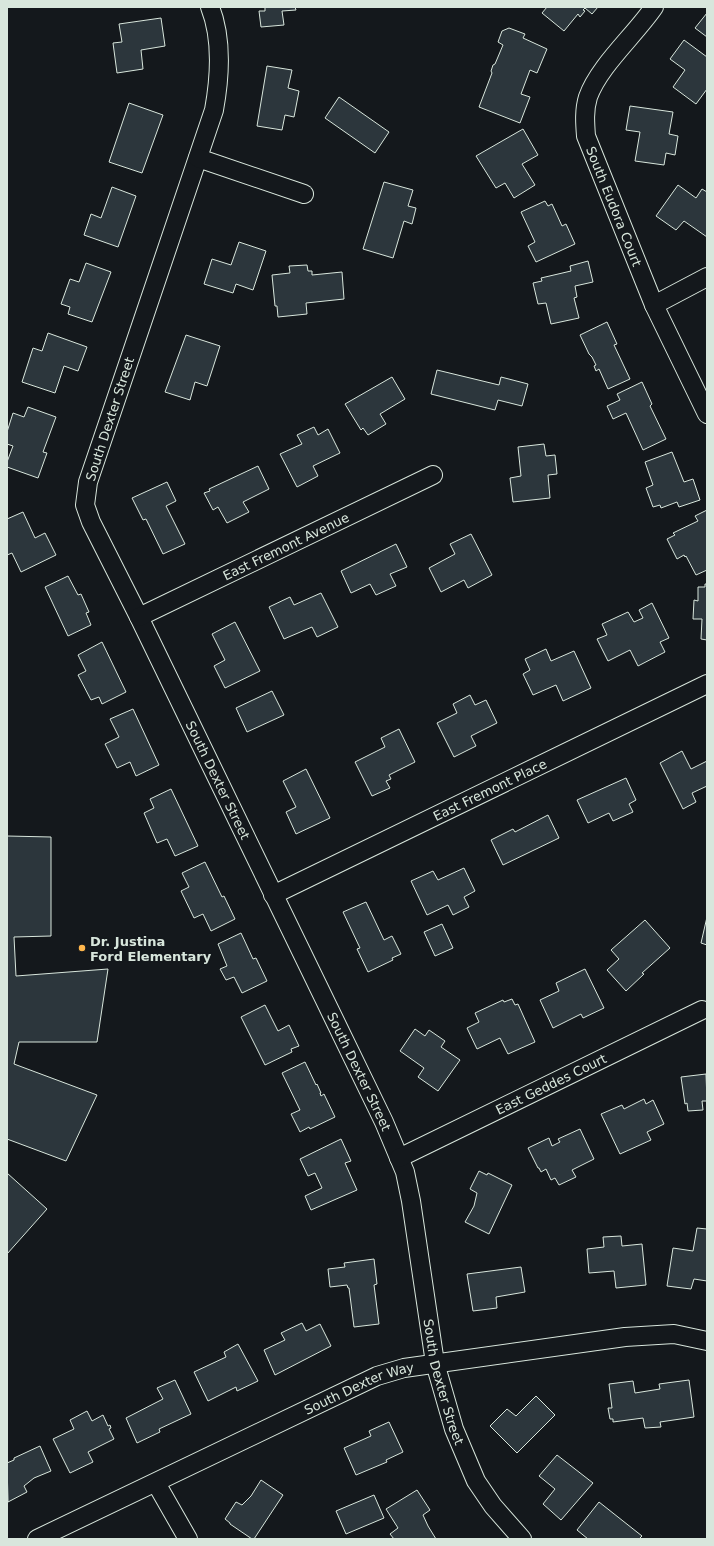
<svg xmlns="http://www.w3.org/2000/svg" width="714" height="1546" font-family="'DejaVu Sans',sans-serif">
<rect width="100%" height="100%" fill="#14181c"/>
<path fill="#2c363c" stroke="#d8e6dc" d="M265 7H295L296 10 282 11 284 25 261 27 259 11H265Z
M547 7H598L592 14 585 8 583 10 585 11 580 17 578 14 564 31 542 13Z
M707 13V37L695 28Z
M161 18 165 46 141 50 143 69 117 73 113 43 122 42 119 24Z
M509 28 525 34 523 38 547 49 537 73 530 70 521 94 530 97 520 123 479 107 492 73 491 71 493 65 495 64 503 45 498 42 502 31Z
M684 40 707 57V89L696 104 673 87 685 70 670 59Z
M267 66 292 70 288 88 299 91 294 117 285 115 282 130 257 126Z
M339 97 389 132 375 153 325 118Z
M129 103 163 115 142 173 109 162Z
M630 106 673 112 669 134 678 136 675 155 666 153 664 165 635 161 640 132 626 130Z
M523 129 538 155 522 164 535 185 514 198 505 183 496 188 476 156Z
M384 182 413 190 408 206 416 208 412 224 404 221 393 258 363 249Z
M678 185 696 198 702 189 707 192V237L684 221 676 230 656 216Z
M112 187 136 196 118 247 84 235 91 214 101 218Z
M545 201 548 206 552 204 562 226 566 224 575 244 536 262 528 246 535 242 521 212Z
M239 242 266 251 253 290 236 284 233 293 204 284 212 259 231 265Z
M588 261 593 282 575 286 577 297 574 298 579 318 551 324 546 303 538 304 533 283 542 281 541 278 571 271 570 266Z
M86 263 111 272 92 322 68 314 70 307 61 304 70 279 79 282Z
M307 265 308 271H312V275L342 272 344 299 306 303 307 314 278 317 277 306H275L272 275 290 273 289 266Z
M607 322 617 344 614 345 630 379 608 389 599 369 596 371 594 366 596 365 592 357 589 354 580 335Z
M48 333 87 347 78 371 64 366 55 393 22 382 33 348 42 351Z
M186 335 220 346 207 386 195 382 190 400 165 392Z
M437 370 499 385 501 377 528 384 522 406 498 400 495 410 431 394Z
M392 377 405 399 380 414 386 424 368 435 363 428 361 430 345 404Z
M642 382 652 404 650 406 666 439 643 450 626 413 613 419 607 406 620 400 617 394Z
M28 407 56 417 43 452 47 453 38 478 7 467V462L13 446 7 444V432L13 413 24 417Z
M314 427 318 435 328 429 340 453 313 466 318 476 297 487 280 454 302 444 297 435Z
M544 444 546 456 555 455 557 474 548 475 550 498 513 502 510 478 521 476 518 447Z
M672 452 684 482 693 479 700 500 679 507 677 502 661 508 660 505 653 507 646 488 653 485 645 462Z
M258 466 269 489 243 502 249 512 227 523 218 507 213 510 204 493 210 491 209 489Z
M167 482 176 501 166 506 185 544 163 554 146 519 143 520 132 498Z
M707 510V570L696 575 686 556 685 557 684 555 677 559 667 539 675 535 673 533 698 521 695 516Z
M23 512 35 538 45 533 56 555 21 572 12 553 7 555V519Z
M471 534 492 575 468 588 464 580 441 592 429 568 455 554 450 544Z
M396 544 407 567 390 574 396 586 376 595 370 584 351 593 341 571Z
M68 576 78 595 81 594 89 612 86 613 91 625 68 636 45 587Z
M705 584H707V640L701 639 702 619H693L694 600 698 601V587H705Z
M321 593 338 627 317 637 312 627 284 639 269 607 290 597 294 605Z
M652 603 669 638 660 642 665 652 638 666 630 650 608 661 597 639 607 635 602 624 628 612 634 622 643 618 639 610Z
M235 622 260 671 225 688 214 666 225 660 212 634Z
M102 642 126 692 102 704 99 697 91 700 78 675 86 671 78 655Z
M546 649 551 661 574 651 591 688 563 701 556 685 533 695 523 674 530 670 525 659Z
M272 691 284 715 247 732 236 708Z
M470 695 475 705 486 700 497 723 471 736 476 746 454 757 437 723 457 713 453 704Z
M133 709 159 765 136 776 130 762 117 768 105 744 119 737 110 719Z
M399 729 415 762 389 775 391 779 386 781 390 788 372 796 355 762 385 747 381 738Z
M682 751 691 769 707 761V786L692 793 696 802 683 809 660 763Z
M306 769 330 818 296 834 286 812 296 807 283 781Z
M626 778 636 800 629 804 633 812 613 821 609 813 588 823 577 800Z
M171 789 198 846 175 856 167 839 157 843 144 813 154 808 150 799Z
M548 815 559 838 503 865 491 840 513 829 515 832Z
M7 836 51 837V936L14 937 16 976 108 969 97 1042H19L14 1064 97 1095 66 1161 7 1139Z
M205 862 222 897 224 896 235 919 211 931 203 914 194 918 181 891 189 887 182 873Z
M464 868 475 891 464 897 469 907 453 915 448 905 427 915 411 881 433 871 438 880Z
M366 902 384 940 392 936 401 954 392 958 393 960 368 972 357 949 360 948 343 912Z
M707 917V945L701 943Z
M645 920 670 948 642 973 644 974 626 991 607 970 619 959 611 950Z
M442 924 453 948 435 956 424 932Z
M241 933 253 959 256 958 267 981 242 993 234 977 226 980 220 969 227 966 218 944Z
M585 969 604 1008 583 1018 581 1014 553 1028 540 1000 559 991 556 983Z
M512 999 515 1005 518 1004 535 1042 508 1054 500 1038 477 1049 467 1028 479 1022 475 1013 503 1000 504 1002Z
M265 1005 278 1031 289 1025 299 1046 291 1049 292 1052 265 1065 241 1017Z
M415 1029 425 1036 429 1030 445 1041 441 1047 460 1060 438 1091 418 1077 424 1068 400 1051Z
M305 1062 316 1085 317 1084 321 1093H320L321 1096 324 1094 335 1117 310 1129 309 1127 300 1132 291 1114 300 1110 282 1073Z
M706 1074 707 1101H702L703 1110 688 1111 687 1103 685 1104 681 1077Z
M644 1099 646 1104 653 1100 664 1124 647 1132 651 1140 620 1154 601 1114 622 1105 624 1109Z
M580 1129 594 1159 572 1170 576 1177 559 1185 555 1178 551 1180 546 1169 541 1172 539 1168H538L528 1148 549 1138 552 1146 560 1142 558 1139Z
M341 1139 351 1161 345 1163 357 1190 311 1210 305 1196 322 1188 315 1173 308 1176 300 1159Z
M479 1171 487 1175 488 1173 512 1185 489 1234 465 1222 474 1206 477 1193 470 1189Z
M7 1173 47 1209 7 1254Z
M697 1228 707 1229V1281L694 1279 691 1289 667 1286 673 1248 693 1251Z
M621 1236 622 1246 642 1244 646 1285 616 1288 614 1271 589 1273 587 1249 604 1247 603 1237Z
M374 1259 377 1284 374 1285 379 1324 354 1327 349 1288H348L347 1285 330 1287 328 1269 345 1267 344 1263Z
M521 1267 525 1292 496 1297 497 1308 473 1311 467 1274Z
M302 1323 306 1331 320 1324 331 1346 275 1375 264 1350 285 1340 281 1333Z
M238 1344 258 1381 237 1391 236 1387 208 1401 194 1372 226 1357 224 1352Z
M175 1380 191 1414 159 1429 160 1432 137 1443 126 1418 163 1399 157 1388Z
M689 1380 694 1417 660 1422 661 1427 645 1428 643 1418 613 1422V1419H610L608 1408H612L609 1384 633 1381 635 1393 660 1389 659 1384Z
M536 1396 555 1415 517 1453 490 1426 507 1409 516 1416Z
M87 1411 92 1421 103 1415 108 1426 110 1425 111 1428 109 1429 114 1439 88 1452 93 1462 70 1473 53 1439 74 1429 70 1420Z
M389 1422 403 1452 386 1460 387 1462 356 1475 344 1448 371 1436 369 1431Z
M40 1446 51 1471 34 1478 24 1486 27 1492 8 1502 7 1463 14 1460V1458Z
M557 1455 593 1483 561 1520 543 1504 555 1489 539 1476Z
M261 1480 283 1495 254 1539H252L230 1524V1523L225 1519 236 1502 242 1505 251 1496Z
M417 1490 430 1510 423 1515 428 1526 436 1539H394L390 1534 398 1528 386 1509Z
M374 1495 384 1518 346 1534 336 1511Z
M599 1502 642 1536 639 1539H588L577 1530Z"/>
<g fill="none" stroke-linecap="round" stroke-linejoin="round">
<g stroke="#d8e6dc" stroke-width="20">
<g id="minor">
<path id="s1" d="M210 7C223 40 220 77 214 110L88 482 85 505 91 522 139 617 384 1122 405 1172 411 1201 435 1363 454 1429 476 1481 493 1506 522 1539"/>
<path id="s2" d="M654 7C635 35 599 66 588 97 584 110 585 123 586 136L654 305 707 414"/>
<path d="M198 158 304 194"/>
<path d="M654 305 707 277"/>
<path id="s3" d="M139 617 433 475"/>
<path id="s4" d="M273 895 707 684"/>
<path id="s5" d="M399 1158 702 1010"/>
<path d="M156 1483 188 1539"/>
<path id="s6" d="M37 1539 377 1376 404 1368 625 1337 674 1334 707 1341"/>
</g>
</g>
<use href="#minor" stroke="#14181c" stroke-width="18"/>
</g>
<circle fill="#ffb74d" stroke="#14181c" stroke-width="1.5" cx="82" cy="948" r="4"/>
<g text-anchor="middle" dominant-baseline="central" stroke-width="3" stroke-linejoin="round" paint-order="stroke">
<g font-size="13" fill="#d8e6dc" stroke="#14181c">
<text stroke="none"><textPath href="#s2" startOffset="227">South Eudora Court</textPath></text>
<text transform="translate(110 419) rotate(-72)">South Dexter Street</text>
<text stroke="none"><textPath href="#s3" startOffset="163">East Fremont Avenue</textPath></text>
<text stroke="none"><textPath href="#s1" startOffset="826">South Dexter Street</textPath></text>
<text stroke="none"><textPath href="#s4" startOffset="241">East Fremont Place</textPath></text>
<text stroke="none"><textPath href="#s1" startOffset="1150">South Dexter Street</textPath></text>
<text stroke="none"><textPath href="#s5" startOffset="169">East Geddes Court</textPath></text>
<text stroke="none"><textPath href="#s1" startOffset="1474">South Dexter Street</textPath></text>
<text stroke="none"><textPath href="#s6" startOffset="356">South Dexter Way</textPath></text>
</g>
<g font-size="13" font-weight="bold" fill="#d8e6dc" stroke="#14181c" text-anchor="start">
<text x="90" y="941">Dr. Justina<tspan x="90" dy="15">Ford Elementary</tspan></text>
</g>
</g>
<rect width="714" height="1546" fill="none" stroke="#d8e6dc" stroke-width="16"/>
</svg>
